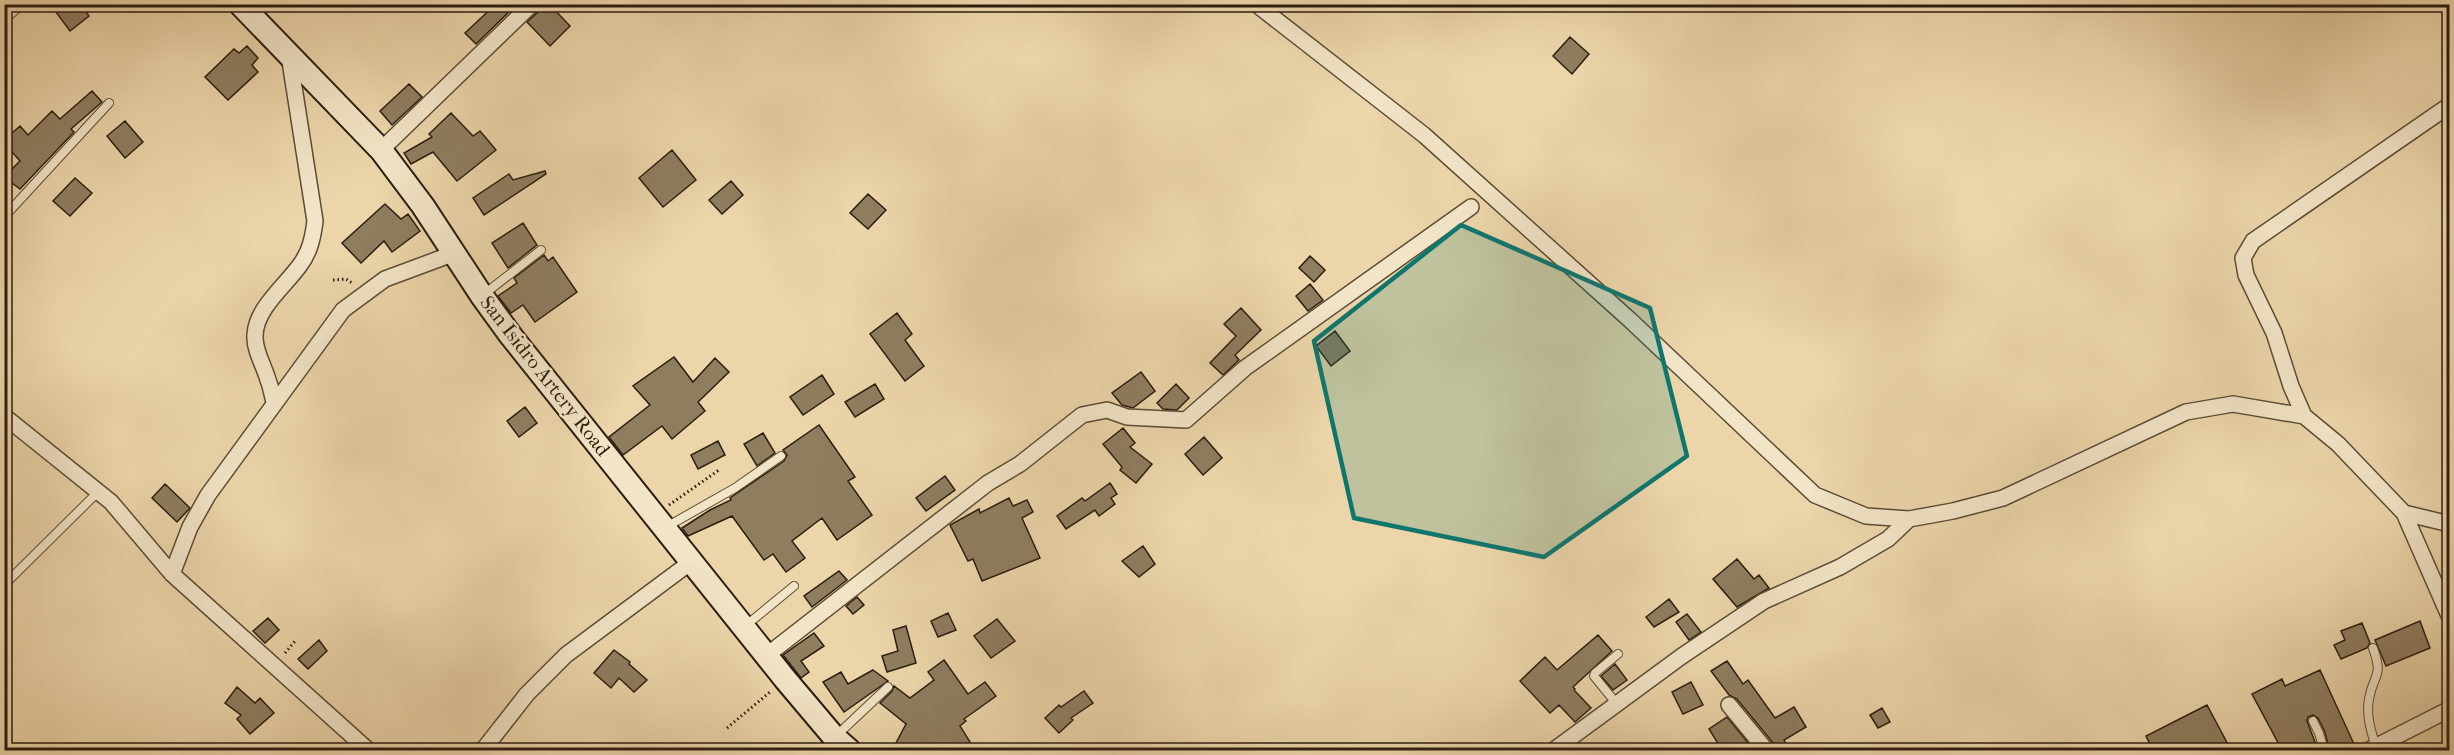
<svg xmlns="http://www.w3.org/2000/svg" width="2454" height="755" font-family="'IM FELL French Canon',serif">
<rect width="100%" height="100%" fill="#ebd5a9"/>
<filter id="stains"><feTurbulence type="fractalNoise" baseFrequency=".00333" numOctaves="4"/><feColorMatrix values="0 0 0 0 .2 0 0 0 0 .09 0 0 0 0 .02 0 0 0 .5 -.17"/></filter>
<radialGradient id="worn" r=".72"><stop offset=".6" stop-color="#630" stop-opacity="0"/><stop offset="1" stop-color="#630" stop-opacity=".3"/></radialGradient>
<path fill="#8f7d60" stroke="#2c1d10" stroke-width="1.5" d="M50 4H81L89 16 70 31Z
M496 4H517L476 44 465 33Z
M541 4H549L570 26 550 46 527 22 539 11Z
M1570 37 1589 54 1572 74 1553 56Z
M247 46 258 58 252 65 258 72 228 100 205 77 234 49 239 53Z
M409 84 422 97 392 125 380 111Z
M92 91 102 102 71 129 74 132 20 189 4 177 20 161 4 143V140L20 126 28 135 52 111 60 119Z
M451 113 473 136 480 131 496 150 457 181 433 152 411 164 404 153 432 137 429 134Z
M125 121 143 142 125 158 107 136Z
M672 150 696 180 663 207 639 178Z
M545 171 546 174 484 215 473 198 509 174 513 180Z
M75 178 92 193 70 216 53 201Z
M731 181 743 195 722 214 709 200Z
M868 194 886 210 868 229 850 213Z
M385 204 401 219 408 214 420 231 392 252 384 241 361 263 342 243Z
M523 223 537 245 508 268 492 243Z
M544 255 548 261 553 257 577 292 535 322 523 305 511 313 498 296 517 283 514 278Z
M1310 256 1325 270 1314 282 1299 268Z
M1310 284 1323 300 1308 311 1296 296Z
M1241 308 1261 330 1235 355 1239 360 1223 375 1210 363 1236 336 1224 324Z
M897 313 912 334 905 340 924 366 905 381 870 334Z
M1335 331 1350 351 1331 366 1316 346Z
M674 357 693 382 715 358 729 372 698 402 705 411 672 439 662 426 623 455 609 437 650 405 633 386Z
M1141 372 1155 391 1133 408 1122 405 1112 393Z
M822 375 834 394 803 415 790 397Z
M875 384 884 399 855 417 845 402Z
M1176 384 1189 398 1177 410 1163 409 1157 403Z
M525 407 537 423 519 437 507 421Z
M819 425 855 477 848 481 872 515 837 540 822 518 792 541 805 558 786 572 773 554 764 560 732 516 688 536 682 528 710 510 731 500 730 498 784 461 787 455 783 450Z
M1123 428 1135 443 1130 447 1152 464 1136 483 1120 470 1122 467 1103 444Z
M763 433 775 453 757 466 744 444Z
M1204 437 1222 458 1203 475 1185 454Z
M718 441 725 455 698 469 691 455Z
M945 476 955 490 926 511 916 498Z
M1110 483 1117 494 1111 498 1115 504 1099 516 1095 510 1066 529 1057 516 1082 498 1085 501Z
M165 484 190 508 177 522 152 498Z
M1009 498 1013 506 1027 500 1033 512 1022 518 1040 558 982 581 973 559 968 561 950 525 979 509 980 513Z
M1143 546 1155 564 1139 577 1122 561Z
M1737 559 1754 579 1759 575 1769 588 1737 607 1713 579Z
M839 571 847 580 812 607 804 596Z
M857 597 864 605 853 614 846 606Z
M1669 599 1679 612 1654 627 1646 617Z
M948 613 956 630 938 637 931 621Z
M1687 614 1701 632 1689 640 1676 622Z
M268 618 279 630 265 643 253 631Z
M997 619 1015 641 991 658 974 636Z
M2420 621 2430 648 2386 666 2375 640Z
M2362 623 2370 643 2367 648 2341 659 2334 645 2345 640 2341 631Z
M906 626 916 663 887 672 882 656 898 651 893 630Z
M814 633 824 646 801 661 809 672 801 678 783 655Z
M1598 635 1612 651 1573 687 1575 689 1574 690 1591 708 1575 722 1559 705 1550 713 1520 681 1545 657 1557 670Z
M319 640 327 651 308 669 298 659Z
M614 650 630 662 629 664 647 680 634 692 619 678 611 688 594 673Z
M944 660 968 694 985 682 996 696 964 719 966 721 960 726 975 750H910L896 743 906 724 880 703 892 691 894 686 910 698 934 680 928 672Z
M1727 661 1743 684 1748 680 1775 718 1794 707 1806 727 1784 740 1786 744 1776 750 1774 744 1737 699 1729 695 1711 671Z
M1615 664 1627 680 1613 690 1601 676Z
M873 670 888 681 844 712 823 682 841 672 848 684Z
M2320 670 2354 744 2340 750H2330L2324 730 2318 718 2313 715 2308 717 2307 721 2318 750H2282L2252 694 2282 679 2285 686Z
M1691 682 1703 705 1683 714 1672 692Z
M237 687 255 703 260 698 274 713 250 734 237 719 241 715 225 703Z
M1084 691 1093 703 1071 718 1073 720 1059 733 1045 718 1059 705 1061 707Z
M2207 705 2231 750H2153L2146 736Z
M1882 708 1890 722 1878 728 1870 715Z
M1727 717 1754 750H1722L1709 729Z"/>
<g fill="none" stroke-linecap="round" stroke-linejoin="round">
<g stroke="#5c4b36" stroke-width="10">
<path id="lane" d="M4 20 22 4
M4 217 109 103
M483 295 541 250
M668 526 735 488 781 456
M4 585 98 492
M744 627 794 586
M2373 648C2384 678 2373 674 2369 699 2366 716 2371 731 2376 747
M1616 703 1594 676 1595 673 1618 654
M2313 721 2319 733 2324 750
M836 736 888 687"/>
</g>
<g stroke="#5c4b36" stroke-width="18">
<path id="street" d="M1256 4 1424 135 1630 320 1815 495 1866 516 1909 519 1953 511 2003 498 2186 412 2233 404 2304 416 2338 444 2404 513 2450 524
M381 150 532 4
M274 402C272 395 271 387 268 380 264 365 254 351 255 335 256 308 286 285 300 265 310 252 313 237 315 221L289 55
M4 416 111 502 172 574 368 750
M2304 416 2291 386 2274 333 2246 275 2243 258 2253 241 2450 105
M2404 513 2450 618
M172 574 190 527 208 495 343 310 385 279 455 253
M766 656 988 483 1020 464 1082 415 1107 410 1127 417 1186 420 1245 368 1471 207
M1729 705 1766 750
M483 750 527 694 566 655 691 562
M1554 750 1682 656 1764 601 1840 567 1888 539 1909 519
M2369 750 2450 709"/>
</g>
<g stroke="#2c1d10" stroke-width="26">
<path id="secondary" d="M240 4 381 150 423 206 482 296 511 336 785 679 834 737 849 750"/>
</g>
<path stroke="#2c1d10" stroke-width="3" stroke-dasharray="1.5 3" stroke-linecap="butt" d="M333 280 346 279 352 283
M669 505 719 470
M285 653 296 640
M727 728 770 692"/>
<use href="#lane" stroke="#f2e4c7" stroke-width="8"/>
<use href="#street" stroke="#f2e4c7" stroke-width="15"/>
<use href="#secondary" stroke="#f2e4c7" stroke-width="22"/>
</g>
<path fill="#0f766e" fill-opacity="0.2" stroke="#0f766e" stroke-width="4.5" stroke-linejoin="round" d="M1461 225 1650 308 1687 456 1544 557 1354 518 1314 341Z"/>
<g text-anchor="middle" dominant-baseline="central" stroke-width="5" stroke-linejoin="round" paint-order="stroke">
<g font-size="20" fill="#2c1d10" stroke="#f2e4c7">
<text transform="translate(545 376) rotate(52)">San Isidro Artery Road</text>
</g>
</g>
<rect width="2454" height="755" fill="none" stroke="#ebd5a9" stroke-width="24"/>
<rect x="6" y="6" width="2442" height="743" fill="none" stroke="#2c1d10" stroke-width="3"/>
<rect x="12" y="12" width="2430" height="731" fill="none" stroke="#2c1d10" stroke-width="1.5"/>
<rect width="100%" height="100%" filter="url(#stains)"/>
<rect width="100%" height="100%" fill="url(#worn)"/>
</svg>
